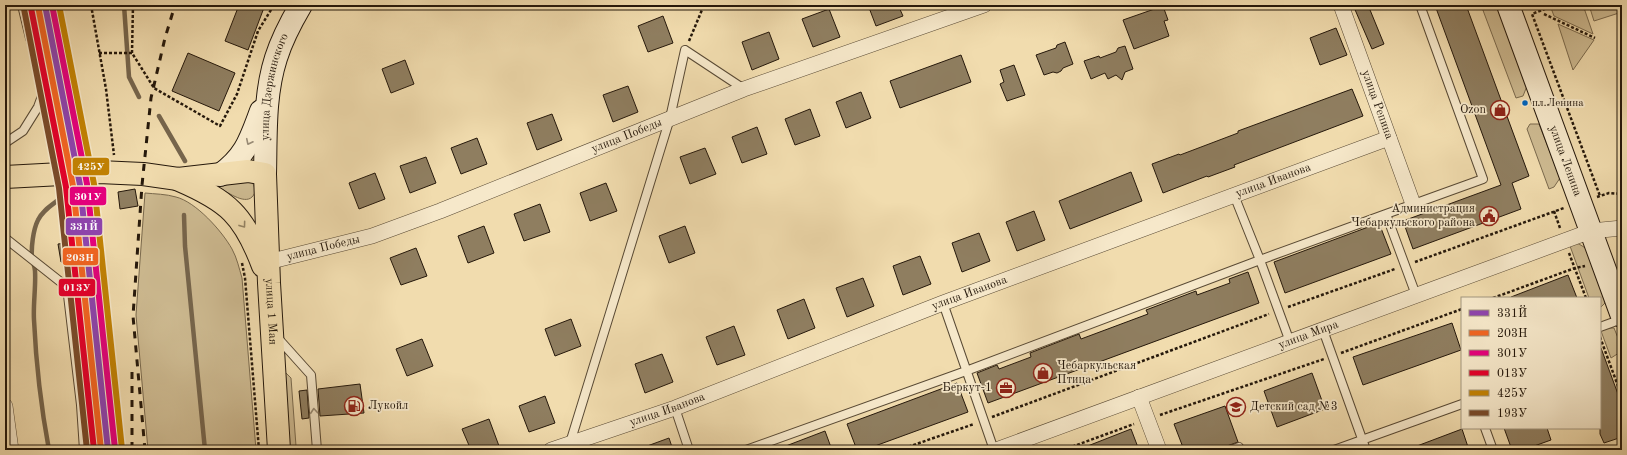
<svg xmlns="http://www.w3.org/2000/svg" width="1627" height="455" font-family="'Old Standard TT',serif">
<rect width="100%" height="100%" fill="#f1dcae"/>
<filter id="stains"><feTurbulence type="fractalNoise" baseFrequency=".005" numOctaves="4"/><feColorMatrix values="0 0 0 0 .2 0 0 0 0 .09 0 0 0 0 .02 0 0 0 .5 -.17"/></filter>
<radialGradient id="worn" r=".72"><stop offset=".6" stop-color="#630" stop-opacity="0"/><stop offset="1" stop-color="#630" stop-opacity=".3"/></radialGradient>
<path fill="#cebb92" stroke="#7a6a4e" d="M1481 5H1497L1527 86 1523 96 1516 98Z
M1557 5H1583L1593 34 1554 16 1551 8Z
M1589 5H1622V12L1594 21Z
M1558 24 1594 40 1573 70Z
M1530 124H1539L1560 178 1554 187 1549 189 1527 129Z
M245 180 252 182C255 187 257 192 252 197 244 205 226 191 218 187Z
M145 193C155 194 166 194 176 197 196 202 222 231 232 249 237 258 239 268 242 278L256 450H148L136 315Z
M1571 242 1579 244 1587 249 1605 295V303L1600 308V298H1589L1570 246Z
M1604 328H1614L1622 348V351L1611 358 1601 331Z
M285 372 291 378 296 446 294 450H286L280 373Z"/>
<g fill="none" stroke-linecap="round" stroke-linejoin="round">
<path stroke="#76654c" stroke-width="4.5" d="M124 5 129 77 139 97
M159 116 185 161
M184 215 185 246 205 450
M49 450C41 407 36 363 34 320 33 304 36 287 35 271 35 267 33 263 32 259 31 248 33 230 38 220 44 207 59 202 68 191"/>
</g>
<path fill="#8f7e60" stroke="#25180b" d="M239 5H265L248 50 225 41Z
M868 5H898L903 16 876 26Z
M1353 5H1368L1384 44 1372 49Z
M1445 5H1466L1529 176 1512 183 1521 209 1413 249 1403 221 1501 185 1436 8Z
M1163 6 1168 20 1164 21 1169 36 1134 49 1123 20Z
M829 9 840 37 813 47 802 19Z
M663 16 673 43 648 52 638 26Z
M1336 28 1347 55 1320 65 1310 38Z
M769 32 779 59 752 70 742 42Z
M1065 42 1073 64 1063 68 1061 71 1057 73 1053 72 1044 75 1036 55 1056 48 1057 45Z
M1125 46 1133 69 1125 72 1122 80 1116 75 1108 79 1105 73 1091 79 1084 61 1099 56 1100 58 1116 52 1118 48Z
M188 53 235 73 219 111 172 91Z
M961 55 971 82 900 108 890 81Z
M405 60 414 84 391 93 382 69Z
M1014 65 1025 95 1007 101 1000 84 1004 82 1000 70Z
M628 86 638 112 613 122 603 95Z
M1352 89 1363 116 1234 165 1235 167 1208 177 1207 176 1163 193 1152 164 1179 154 1180 155 1238 133V131Z
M861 92 871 118 846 128 836 102Z
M810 109 820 136 795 145 785 119Z
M552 114 562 140 537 150 527 123Z
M757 127 767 154 742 163 732 137Z
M477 138 487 164 461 174 451 148Z
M705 148 716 174 690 184 680 157Z
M426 157 436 183 410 193 400 166Z
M1131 172 1142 201 1070 229 1059 201Z
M375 173 385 199 359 209 349 183Z
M606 183 617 211 590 221 580 193Z
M135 189 138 206 120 209 118 192Z
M540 204 550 232 524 241 514 214Z
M1034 211 1045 240 1017 251 1006 222Z
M1379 223 1391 254 1285 293 1274 262Z
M484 226 494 253 468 263 458 236Z
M685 226 695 253 669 263 659 236Z
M979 233 990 261 962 272 952 243Z
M76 242 79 259 61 262 58 244Z
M416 248 427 276 401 285 390 258Z
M920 256 931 284 903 295 893 266Z
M1248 272 1259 303 988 403 977 373 997 365 999 369 1031 357 1030 353 1079 334 1081 339 1148 314 1146 310 1196 291 1197 295 1230 283 1229 279Z
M1568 275 1577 298H1511V297Z
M863 278 874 306 847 317 836 288Z
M804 299 815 328 788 339 777 310Z
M571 319 581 346 555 356 545 329Z
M1452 323 1461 350 1363 385 1353 357Z
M734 326 745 355 717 365 706 337Z
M422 339 433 366 407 376 396 349Z
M1601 348 1622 405V437L1604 443 1600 434V349Z
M662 354 673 382 645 393 635 364Z
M1312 373 1325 409 1277 427 1264 391Z
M957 383 968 412 864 450H857L847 424Z
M360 384 364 413 320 416 318 389Z
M307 390 309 418 302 419 299 391Z
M545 396 555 423 529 432 519 406Z
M1225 406 1238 442 1216 450H1184L1174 424Z
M489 419 499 446 488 450H471L462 429Z
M1504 428H1547L1551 440 1523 450H1512Z
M1131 429 1139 450H1080V449Z
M1462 429 1469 450H1409V449Z
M825 431 832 450H778V449Z
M669 438 673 450H639V449Z"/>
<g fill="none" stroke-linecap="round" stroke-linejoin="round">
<g stroke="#584934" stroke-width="10">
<path id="lane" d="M5 143 23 131 38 107 45 88 43 70 30 38 22 5
M5 238 67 287 81 405 84 450
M1416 295 1386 214 1483 179 1420 5
M943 303 994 450
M1600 327 1622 319
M1323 330 1366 450
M276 336 311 375 317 450
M1290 342 1260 260 1386 214
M675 408 689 450
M1485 428 1493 450
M570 443 670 118 685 50 744 89
M746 450 966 371 1260 260 1234 195
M1231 450 1239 447
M1334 450 1462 404"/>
</g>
<g stroke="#584934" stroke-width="16">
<g id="street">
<path id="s1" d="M1341 5 1413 204"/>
<path id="s2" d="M268 262 372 236 440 211 744 89 984 5"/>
<path d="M1139 397 1159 450"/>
<path d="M5 406 11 450"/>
<path id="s3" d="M551 450 675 408 943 303 1389 138"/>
<path id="s4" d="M996 450 1591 231 1622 228"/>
</g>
</g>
<g stroke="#25180b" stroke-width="24">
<g id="secondary">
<path id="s5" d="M1508 5 1622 316"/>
<path id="s6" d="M265 174C266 136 264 95 276 58 282 39 291 22 301 5"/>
<path d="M220 175C246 156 250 140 261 111"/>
</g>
</g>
<g stroke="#25180b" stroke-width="24">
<g id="primary">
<path id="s7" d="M5 177 99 172 143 174 178 179 248 171 265 174 269 283 279 450"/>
<path d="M179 180C228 201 244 215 263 266"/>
</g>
</g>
<path stroke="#25180b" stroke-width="2.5" stroke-dasharray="3 2" stroke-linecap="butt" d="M91 5 106 89 114 155
M133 5 132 53 154 88 220 126 237 94 258 31 274 5
M1555 5 1532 14 1600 196
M1544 14 1595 38
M689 41 704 5
M99 53H132
M1597 197 1609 193 1622 194
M1554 211 1560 228
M1569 253 1586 298
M1415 262 1564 208
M242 263 245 278 259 450
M1493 298 1575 268 1585 266
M1288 307 1395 269
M1600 337 1622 397
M1341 353 1462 309
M1160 415 1324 359
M992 417 1269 314
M899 450 974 424
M1063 450 1134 424"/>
<use href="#lane" stroke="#f6e8ca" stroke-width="8"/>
<use href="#street" stroke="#f6e8ca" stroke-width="15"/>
<use href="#secondary" stroke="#f6e8ca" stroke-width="22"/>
<use href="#primary" stroke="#f1dcae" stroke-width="22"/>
<path stroke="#25180b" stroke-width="3" stroke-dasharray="7 7" stroke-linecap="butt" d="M132 449V372
M145 450 133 316 142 185 151 98 165 38 175 5"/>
<g stroke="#f6e8ca" stroke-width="9">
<path id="rail-1" d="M45 5 80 185 108 450"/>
</g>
<g stroke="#f6e8ca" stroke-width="9">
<path id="rail-2" d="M38 6 73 186 101 450"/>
</g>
<g stroke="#f6e8ca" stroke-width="9">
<path id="rail-3" d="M52 5 87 184 115 449"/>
</g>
<g stroke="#f6e8ca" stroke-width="9">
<path id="rail-4" d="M31 8 66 187 94 450"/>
</g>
<g stroke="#f6e8ca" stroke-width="9">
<path id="rail-5" d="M59 5 94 184 122 449"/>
</g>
<g stroke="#f6e8ca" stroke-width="9">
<path id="rail-6" d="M24 9 59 188 87 450"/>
</g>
<use href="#rail-1" stroke="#8e44ad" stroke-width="6"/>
<use href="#rail-2" stroke="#f26522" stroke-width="6"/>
<use href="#rail-3" stroke="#e5007d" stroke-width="6"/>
<use href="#rail-4" stroke="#e4002b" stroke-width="6"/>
<use href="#rail-5" stroke="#c28203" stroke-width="6"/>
<use href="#rail-6" stroke="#7a4b2a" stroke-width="6"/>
</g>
<defs><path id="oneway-chevron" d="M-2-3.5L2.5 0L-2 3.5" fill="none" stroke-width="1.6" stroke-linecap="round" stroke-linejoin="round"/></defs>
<g stroke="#988a74">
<use href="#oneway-chevron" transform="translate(249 142) rotate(116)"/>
<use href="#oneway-chevron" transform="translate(314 411) rotate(-95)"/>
</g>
<use stroke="#958465" href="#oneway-chevron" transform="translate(243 225) rotate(54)"/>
<defs>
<g id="shop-ring" transform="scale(1)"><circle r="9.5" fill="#f6e8ca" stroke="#8f2418" stroke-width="1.5"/><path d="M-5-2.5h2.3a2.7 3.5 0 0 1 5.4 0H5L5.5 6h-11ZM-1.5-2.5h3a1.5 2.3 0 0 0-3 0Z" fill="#8f2418"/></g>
<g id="civic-ring" transform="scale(1)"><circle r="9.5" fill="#f6e8ca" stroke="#8f2418" stroke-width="1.5"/><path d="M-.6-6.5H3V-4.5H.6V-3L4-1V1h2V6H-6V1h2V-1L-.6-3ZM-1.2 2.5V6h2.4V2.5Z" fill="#8f2418"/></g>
<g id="office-ring" transform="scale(1)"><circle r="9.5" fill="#f6e8ca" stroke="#8f2418" stroke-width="1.5"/><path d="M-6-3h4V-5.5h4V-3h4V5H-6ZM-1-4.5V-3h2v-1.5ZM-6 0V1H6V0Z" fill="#8f2418"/></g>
<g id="fuel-ring" transform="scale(1)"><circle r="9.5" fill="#f6e8ca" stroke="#8f2418" stroke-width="1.5"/><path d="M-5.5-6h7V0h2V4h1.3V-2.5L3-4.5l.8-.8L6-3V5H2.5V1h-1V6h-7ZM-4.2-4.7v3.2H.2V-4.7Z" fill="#8f2418"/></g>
<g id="school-ring" transform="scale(1)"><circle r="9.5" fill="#f6e8ca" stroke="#8f2418" stroke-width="1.5"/><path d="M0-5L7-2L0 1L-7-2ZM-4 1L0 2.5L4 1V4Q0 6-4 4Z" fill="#8f2418"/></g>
</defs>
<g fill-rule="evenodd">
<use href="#shop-ring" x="1500" y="110"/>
<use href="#civic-ring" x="1489" y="216"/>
<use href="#shop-ring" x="1043" y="373"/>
<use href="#office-ring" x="1006" y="388"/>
<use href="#fuel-ring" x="354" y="406"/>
<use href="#school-ring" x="1236" y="407"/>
</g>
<circle fill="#0065bd" stroke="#f6e8ca" stroke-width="1.5" cx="1525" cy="103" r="3.5"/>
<g text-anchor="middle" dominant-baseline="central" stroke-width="3.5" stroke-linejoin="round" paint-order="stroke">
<g font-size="11" fill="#25180b" stroke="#f6e8ca" text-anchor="start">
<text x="1532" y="103">пл.Ленина</text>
</g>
<g font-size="12" fill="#25180b" stroke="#f6e8ca">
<text stroke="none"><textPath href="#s6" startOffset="88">улица Дзержинского</textPath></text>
<text stroke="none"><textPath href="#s1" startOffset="106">улица Репина</textPath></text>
<text stroke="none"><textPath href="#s2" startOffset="381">улица Победы</textPath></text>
<text stroke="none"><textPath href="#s5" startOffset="166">улица Ленина</textPath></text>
<text stroke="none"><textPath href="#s3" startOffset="771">улица Иванова</textPath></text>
<text stroke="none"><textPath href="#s2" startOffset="57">улица Победы</textPath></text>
<text stroke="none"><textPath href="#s3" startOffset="447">улица Иванова</textPath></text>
<text stroke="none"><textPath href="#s7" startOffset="399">улица 1 Мая</textPath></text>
<text stroke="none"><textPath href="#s4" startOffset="333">улица Мира</textPath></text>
<text stroke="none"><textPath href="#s3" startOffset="123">улица Иванова</textPath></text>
</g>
<g font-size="12" fill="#25180b" stroke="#f6e8ca" text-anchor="end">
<text x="1486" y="110">Ozon</text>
<text x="1475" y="209">Администрация<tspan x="1475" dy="14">Чебаркульского района</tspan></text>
<text x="1057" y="366" text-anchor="start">Чебаркульская<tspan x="1057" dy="14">Птица</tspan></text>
<text x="992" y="388">Беркут-1</text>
<text x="368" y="406" text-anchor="start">Лукойл</text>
<text x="1250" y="407" text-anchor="start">Детский сад №3</text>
</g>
</g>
<g stroke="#f6e8ca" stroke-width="1.5">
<rect x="72" y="157" width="38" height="19" rx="4" fill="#c28203"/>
<rect x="69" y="186" width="38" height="20" rx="4" fill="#e5007d"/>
<rect x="65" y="217" width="38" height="19" rx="4" fill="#8e44ad"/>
<rect x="62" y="247" width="37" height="19" rx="4" fill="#f26522"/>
<rect x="58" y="278" width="38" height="19" rx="4" fill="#e4002b"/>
</g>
<g font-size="11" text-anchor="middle" font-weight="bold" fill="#fff">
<text x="91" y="170">425У</text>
<text x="88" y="200">301У</text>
<text x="84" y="230">331Й</text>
<text x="80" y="261">203Н</text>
<text x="77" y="291">013У</text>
</g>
<rect width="1627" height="455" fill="none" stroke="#f1dcae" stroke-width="20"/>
<rect x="6" y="6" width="1615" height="443" fill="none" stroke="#25180b" stroke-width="2"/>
<rect x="10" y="10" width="1607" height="435" fill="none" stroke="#25180b"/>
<rect x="1461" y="297" width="140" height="132" fill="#f6e8ca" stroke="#a2957e"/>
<rect x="1469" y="310" width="20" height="6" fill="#8e44ad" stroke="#a2957e"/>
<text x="1497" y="317" font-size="12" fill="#25180b">331Й</text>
<rect x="1469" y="330" width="20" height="6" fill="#f26522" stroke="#a2957e"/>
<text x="1497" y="337" font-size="12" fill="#25180b">203Н</text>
<rect x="1469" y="350" width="20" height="6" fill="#e5007d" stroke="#a2957e"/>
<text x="1497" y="357" font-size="12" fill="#25180b">301У</text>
<rect x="1469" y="370" width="20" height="6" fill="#e4002b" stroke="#a2957e"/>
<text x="1497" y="377" font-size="12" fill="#25180b">013У</text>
<rect x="1469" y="390" width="20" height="6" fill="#c28203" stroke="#a2957e"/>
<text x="1497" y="397" font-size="12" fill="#25180b">425У</text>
<rect x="1469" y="410" width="20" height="6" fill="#7a4b2a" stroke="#a2957e"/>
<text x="1497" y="417" font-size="12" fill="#25180b">193У</text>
<rect width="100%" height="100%" filter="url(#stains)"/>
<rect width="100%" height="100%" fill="url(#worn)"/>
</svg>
